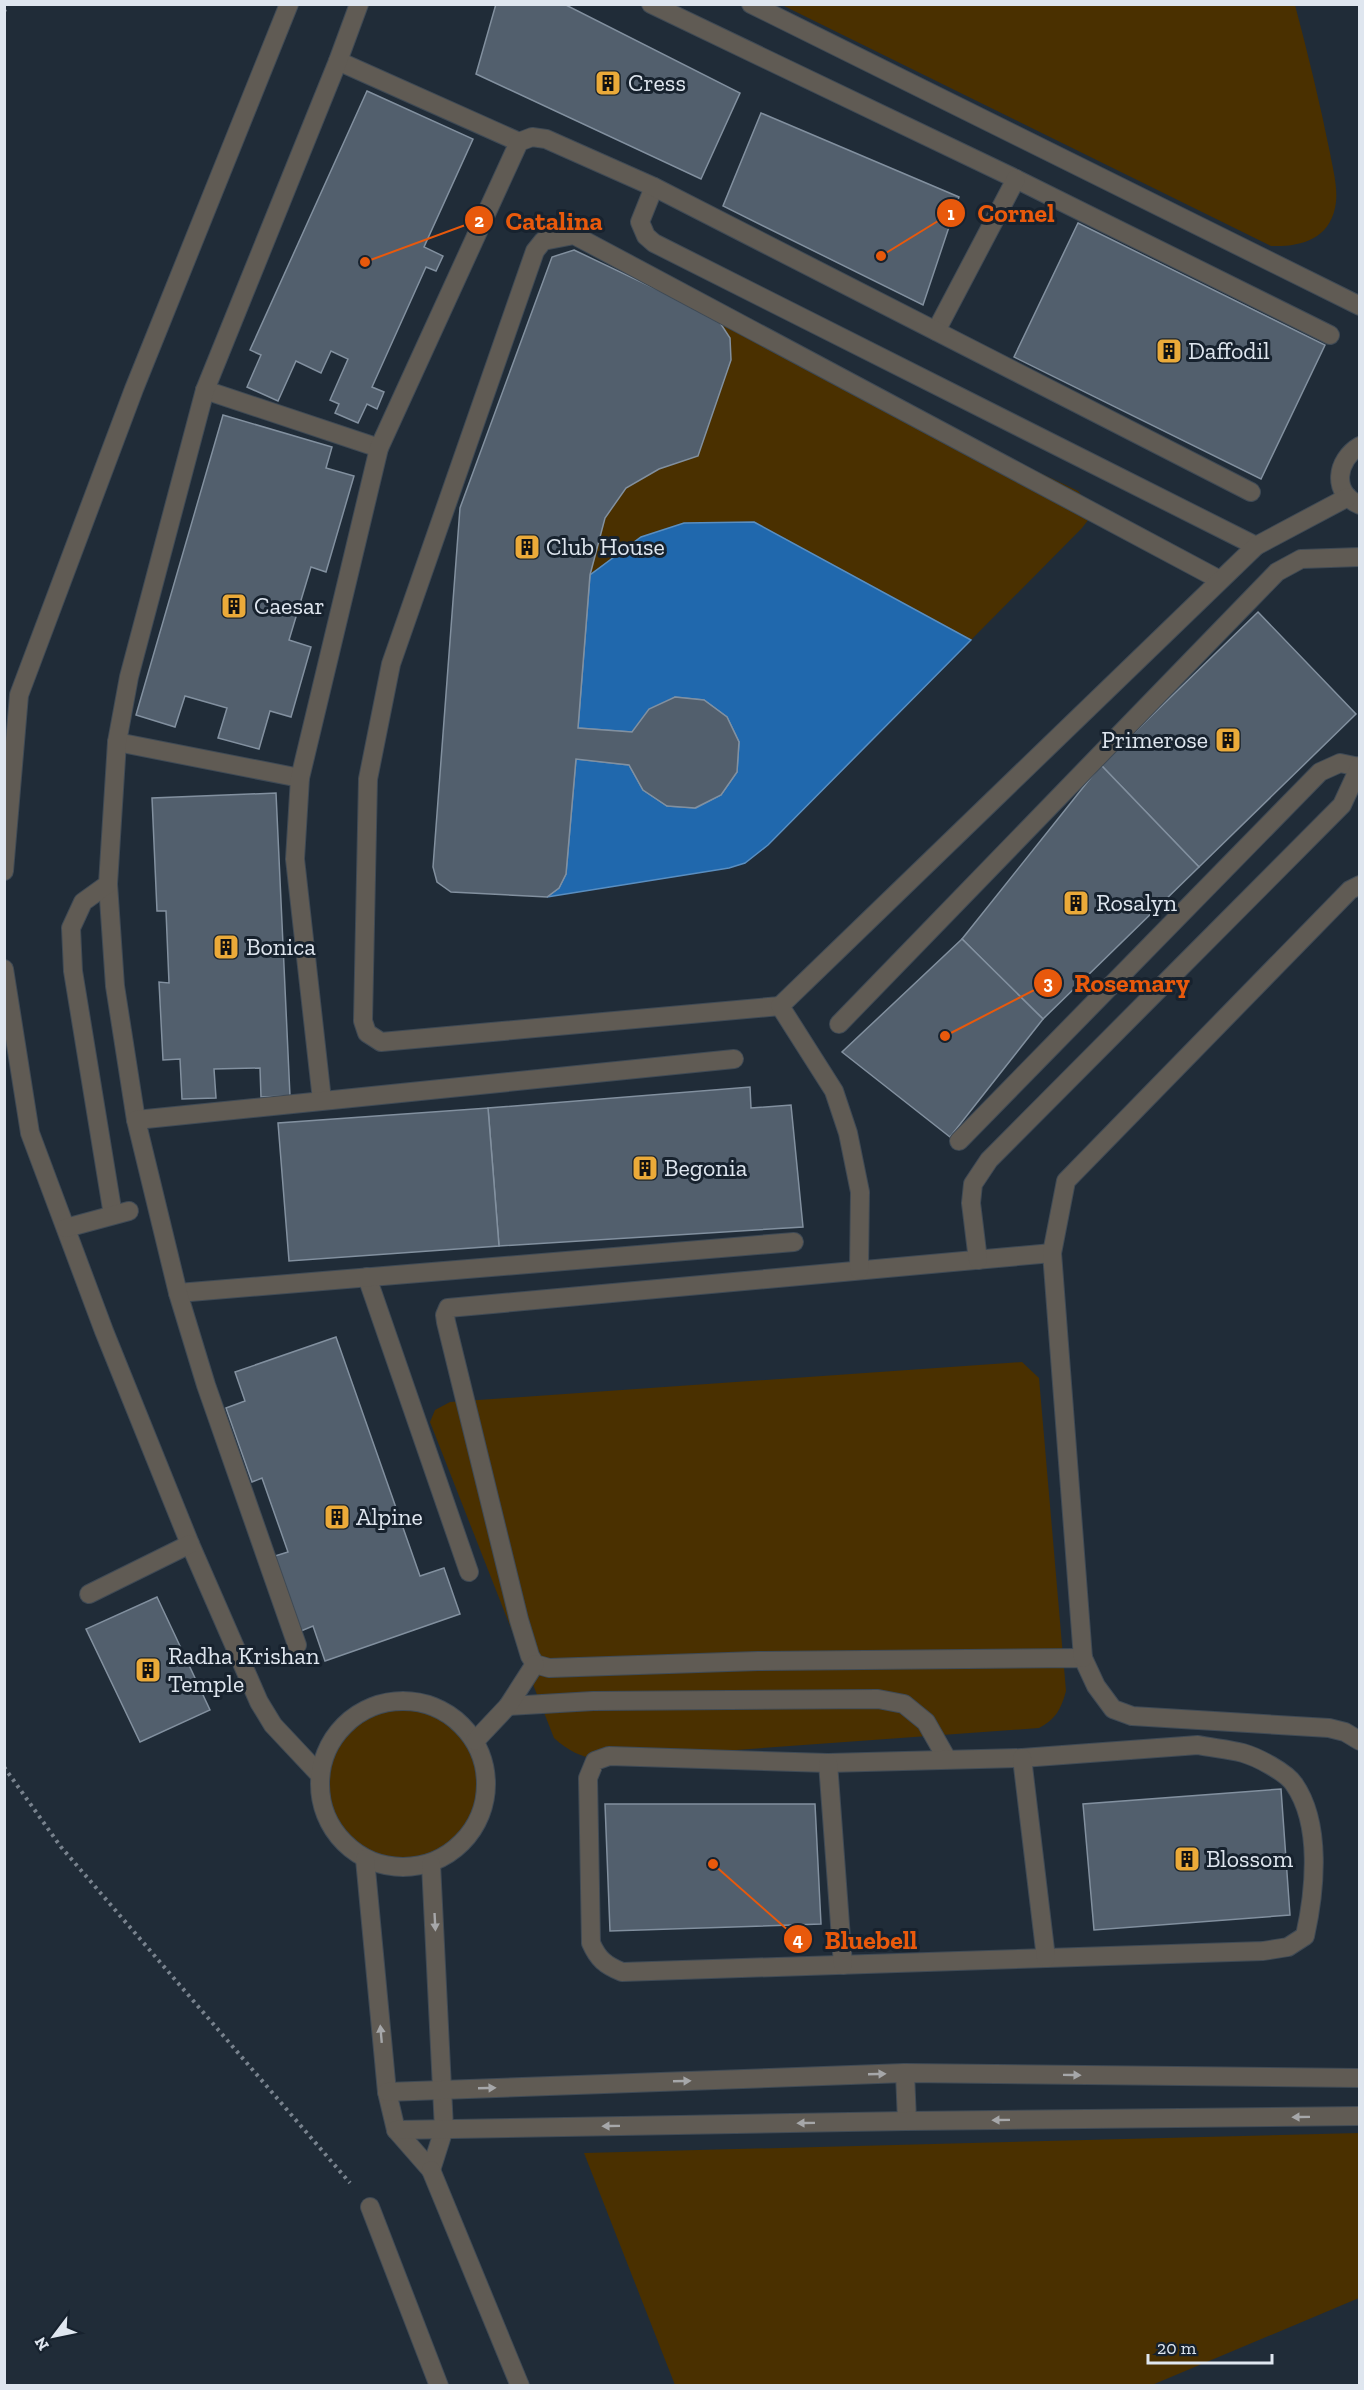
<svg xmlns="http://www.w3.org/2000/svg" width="1364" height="2390" font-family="'Zilla Slab',serif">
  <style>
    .green { fill: #4a3000 }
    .water { fill: #2068ad; stroke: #598ec1; stroke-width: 1.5 }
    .building { fill: #525f6d; stroke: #82909f; stroke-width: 1.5 }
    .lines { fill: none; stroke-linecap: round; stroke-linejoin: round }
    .minor-casing { stroke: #3f4a55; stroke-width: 20 }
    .path { stroke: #79838e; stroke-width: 4; stroke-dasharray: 3 4.5; stroke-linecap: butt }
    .minor { stroke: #605b54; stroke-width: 18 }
    .oneway { fill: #a6a7a9 }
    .labels { text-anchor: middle; stroke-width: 6; stroke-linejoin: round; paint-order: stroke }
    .poi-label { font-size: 24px; fill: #dfe6ef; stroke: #17222e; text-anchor: start }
    .leader { fill: none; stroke: #e8590c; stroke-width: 2 }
    .callout-dot { fill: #e8590c; stroke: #17222e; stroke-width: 2 }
    .mark-label { font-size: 18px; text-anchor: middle; font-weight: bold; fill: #fff }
    .callout-label { font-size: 26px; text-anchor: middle; font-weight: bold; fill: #e8590c; stroke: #17222e; stroke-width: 6; stroke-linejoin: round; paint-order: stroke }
  </style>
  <rect width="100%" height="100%" fill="#202c38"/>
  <g class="green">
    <path d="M782,5H1295C1308,54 1320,103 1330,153C1333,170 1339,190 1335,208C1328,240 1300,247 1271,246Z"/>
    <polygon points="574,250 1078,491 1088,503 1092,515 1082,528 768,845 745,863 729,868 547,897 451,892 437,882 433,867 460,508 552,257"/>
    <path d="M1022,1362L1039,1378L1066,1691C1061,1709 1056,1719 1039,1728L598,1760C580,1756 568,1751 554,1738L430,1422L435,1410L450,1402Z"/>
    <circle cx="404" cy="1782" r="76"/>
    <polygon points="1359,2133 1359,2298 1152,2385 675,2385 584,2153"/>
  </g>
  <polygon class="water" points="754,522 971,640 768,845 745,863 729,868 547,897 559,888 566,874 576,759 629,765 643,790 667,806 696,808 721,795 737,772 739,742 727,717 704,700 675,697 632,732 578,728 590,575 641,537 684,523"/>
  <g class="building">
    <polygon points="496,4 564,4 740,93 701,179 476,74"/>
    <polygon points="367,91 473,139 424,247 443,256 436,271 426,267 372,387 384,392 377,409 367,404 358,423 335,413 339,404 330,400 348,359 331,351 321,373 296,361 278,401 247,387 261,355 250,350"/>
    <polygon points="761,113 959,197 923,305 723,206"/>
    <polygon points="1078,223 1325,345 1261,479 1014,357"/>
    <polygon points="574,250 717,318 730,338 731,360 698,456 659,469 626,488 605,518 590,575 578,728 632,732 649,709 675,697 704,700 727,717 739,742 737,772 721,795 695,808 667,806 643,790 629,765 576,759 566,874 559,888 547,897 451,892 437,882 433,867 460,508 552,257"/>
    <polygon points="223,415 332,447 326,468 354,476 326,572 311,567 289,640 311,647 291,717 270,711 259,749 218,738 227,708 185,696 175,727 136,715"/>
    <polygon points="1258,612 1356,714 1199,867 1101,765"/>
    <polygon points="1101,765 1199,867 1043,1019 962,939"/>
    <polygon points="276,793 290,1096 261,1097 260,1068 214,1069 216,1098 182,1099 180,1059 163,1060 159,982 169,983 166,911 157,911 152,798"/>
    <polygon points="962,939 1043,1019 950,1137 842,1052"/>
    <polygon points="750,1087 751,1108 791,1105 803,1227 499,1246 488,1108"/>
    <polygon points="488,1108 499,1246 289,1261 278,1123"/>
    <polygon points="336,1337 420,1576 444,1568 460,1614 325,1661 313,1626 301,1631 275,1556 288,1552 262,1478 252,1482 226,1408 245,1401 235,1372"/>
    <polygon points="157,1597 210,1710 140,1742 86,1629"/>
    <polygon points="1281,1789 1290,1915 1094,1930 1083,1804"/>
    <polygon points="605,1804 815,1804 821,1924 610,1931"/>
  </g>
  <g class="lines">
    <g class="minor-casing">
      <g id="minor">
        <polyline points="651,4 1016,179 1330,335"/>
        <polyline points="751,4 1360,306"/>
        <polyline points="338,61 519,142"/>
        <polyline points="654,187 640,222 646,236 654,243 1256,546"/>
        <polyline points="936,331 1016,179"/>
        <polyline points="205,390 379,448"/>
        <path d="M1360,446C1336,460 1331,493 1360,505"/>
        <polyline points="117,742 300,778"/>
        <polyline points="4,871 19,695 134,389 289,4"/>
        <polyline points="108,884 115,986 136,1120"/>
        <polyline points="4,969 30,1133 104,1331 190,1544 259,1702 273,1725 319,1774"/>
        <polyline points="780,1006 381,1042 367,1033 363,1021 368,779 391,664 535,251 543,241 574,235 1220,580"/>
        <polyline points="839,1024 1277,572 1301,559 1360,557"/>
        <polyline points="322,1100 295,859 300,778 379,448 519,142 532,137 546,139 654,187 1251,492"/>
        <polyline points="959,1141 1320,772 1340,763 1359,767"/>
        <polyline points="113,1215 73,971 71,928 83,902 108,884 117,742 129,677 205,390 338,61 359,4"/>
        <polyline points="66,1228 129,1211"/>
        <polyline points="1052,1253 448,1308 445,1315 446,1322 519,1620 530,1656 535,1664 549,1668 758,1661 1083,1658 1096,1686 1113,1709 1132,1716 1329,1728 1345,1732 1360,1741"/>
        <polyline points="978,1260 971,1203 973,1184 989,1160 1342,805 1360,766"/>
        <polyline points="859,1270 860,1192 848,1133 834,1091 780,1006 1256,546 1348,497"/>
        <polyline points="367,1277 469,1572"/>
        <polyline points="178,1293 794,1242"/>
        <polyline points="89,1594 190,1544"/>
        <polyline points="297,1645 206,1385 178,1293 136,1120 734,1059"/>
        <polyline points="1083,1658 1052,1253 1066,1181 1350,890 1360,885"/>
        <circle cx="403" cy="1784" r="83"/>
        <polyline points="508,1706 593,1701 878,1699 904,1704 926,1722 947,1759"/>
        <polyline points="475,1741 508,1706 535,1664"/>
        <path d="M1198,1745C1212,1748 1229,1749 1243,1753C1257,1757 1286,1772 1294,1784C1322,1824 1315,1891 1305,1936L1288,1947L1263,1951L622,1972C605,1965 598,1959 591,1943L588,1778L595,1761L609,1756L828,1763L1022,1758Z"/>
        <polyline points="1022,1758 1046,1958"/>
        <polyline points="828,1763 843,1965"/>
        <polyline points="365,1859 387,2092 396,2130 431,2170 444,2129 431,1864"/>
        <polyline points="905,2073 907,2121"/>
        <polyline points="387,2092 905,2073 1360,2078"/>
        <polyline points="396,2130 907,2121 1360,2116"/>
        <polyline points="431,2170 520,2386"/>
        <polyline points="370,2207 439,2386"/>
      </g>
    </g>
    <g class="path">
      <polyline points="4,12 7,4"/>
      <polyline points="4,1767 61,1847 350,2183"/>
    </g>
    <use href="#minor" class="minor"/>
  </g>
  <defs><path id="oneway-solid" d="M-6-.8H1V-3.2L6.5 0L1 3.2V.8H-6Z" transform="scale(1.5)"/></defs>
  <g class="oneway">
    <use href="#oneway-solid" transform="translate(435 1922) rotate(87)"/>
    <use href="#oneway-solid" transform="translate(381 2034) rotate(-95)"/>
    <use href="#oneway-solid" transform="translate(877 2074) rotate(-2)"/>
    <use href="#oneway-solid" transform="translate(1072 2075) rotate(1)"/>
    <use href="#oneway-solid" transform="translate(682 2081) rotate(-2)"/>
    <use href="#oneway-solid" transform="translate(487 2088) rotate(-2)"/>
    <use href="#oneway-solid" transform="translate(1301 2117) rotate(179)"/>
    <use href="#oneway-solid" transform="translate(1001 2120) rotate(179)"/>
    <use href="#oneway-solid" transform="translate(806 2123) rotate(179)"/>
    <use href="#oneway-solid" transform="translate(611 2126) rotate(179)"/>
  </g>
  <defs>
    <g id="building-square" transform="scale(1.35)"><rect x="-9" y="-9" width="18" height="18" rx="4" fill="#ebaa39" stroke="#17222e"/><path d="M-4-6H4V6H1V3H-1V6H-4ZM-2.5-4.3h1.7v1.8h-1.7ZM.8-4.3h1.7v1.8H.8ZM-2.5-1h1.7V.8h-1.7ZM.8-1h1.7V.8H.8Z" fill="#111"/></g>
  </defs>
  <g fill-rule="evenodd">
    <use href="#building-square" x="608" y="83"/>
    <use href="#building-square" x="1169" y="351"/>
    <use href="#building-square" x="527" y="547"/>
    <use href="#building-square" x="234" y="606"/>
    <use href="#building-square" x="1228" y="740"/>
    <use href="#building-square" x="1076" y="903"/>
    <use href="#building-square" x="226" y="947"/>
    <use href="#building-square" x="645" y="1168"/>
    <use href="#building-square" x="337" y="1517"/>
    <use href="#building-square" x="148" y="1670"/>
    <use href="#building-square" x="1187" y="1859"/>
  </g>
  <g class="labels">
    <g class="poi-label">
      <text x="628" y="91">Cress</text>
      <text x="1188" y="359">Daffodil</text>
      <text x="546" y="555">Club House</text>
      <text x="254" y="614">Caesar</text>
      <text x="1208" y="748" text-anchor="end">Primerose</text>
      <text x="1096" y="911">Rosalyn</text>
      <text x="246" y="955">Bonica</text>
      <text x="664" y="1176">Begonia</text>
      <text x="356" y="1525">Alpine</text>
      <text x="168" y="1664">Radha Krishan<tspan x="168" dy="28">Temple</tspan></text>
      <text x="1206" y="1867">Blossom</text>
    </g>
  </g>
  <path class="leader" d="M881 256L951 213M365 262L479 220M945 1036L1048 983M713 1864L798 1939"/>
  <g class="callout-dot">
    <circle cx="881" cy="256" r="6"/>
    <circle cx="365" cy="262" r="6"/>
    <circle cx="945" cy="1036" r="6"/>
    <circle cx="713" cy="1864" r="6"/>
    <circle cx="951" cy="213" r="15"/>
    <circle cx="479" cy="220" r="15"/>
    <circle cx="1048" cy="983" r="15"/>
    <circle cx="798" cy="1939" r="15"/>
  </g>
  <g class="mark-label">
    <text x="951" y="220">1</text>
    <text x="479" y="227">2</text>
    <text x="1048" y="989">3</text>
    <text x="798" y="1946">4</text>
  </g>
  <g class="callout-label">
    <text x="1016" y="222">Cornel</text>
    <text x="554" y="230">Catalina</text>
    <text x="1132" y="992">Rosemary</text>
    <text x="871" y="1949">Bluebell</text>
  </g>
  <rect width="1364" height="2390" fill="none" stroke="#dfe6ef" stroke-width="12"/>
  <g transform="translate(54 2336) rotate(238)" stroke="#17222e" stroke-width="4.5" paint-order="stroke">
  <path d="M0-4.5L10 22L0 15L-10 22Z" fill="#dfe6ef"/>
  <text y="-9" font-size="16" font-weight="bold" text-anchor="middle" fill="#dfe6ef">N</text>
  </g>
  <path d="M1148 2354v9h124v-9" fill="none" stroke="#dfe6ef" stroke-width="3"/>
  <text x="1157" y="2354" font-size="18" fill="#dfe6ef" stroke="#17222e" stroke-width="4.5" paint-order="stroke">20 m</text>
</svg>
